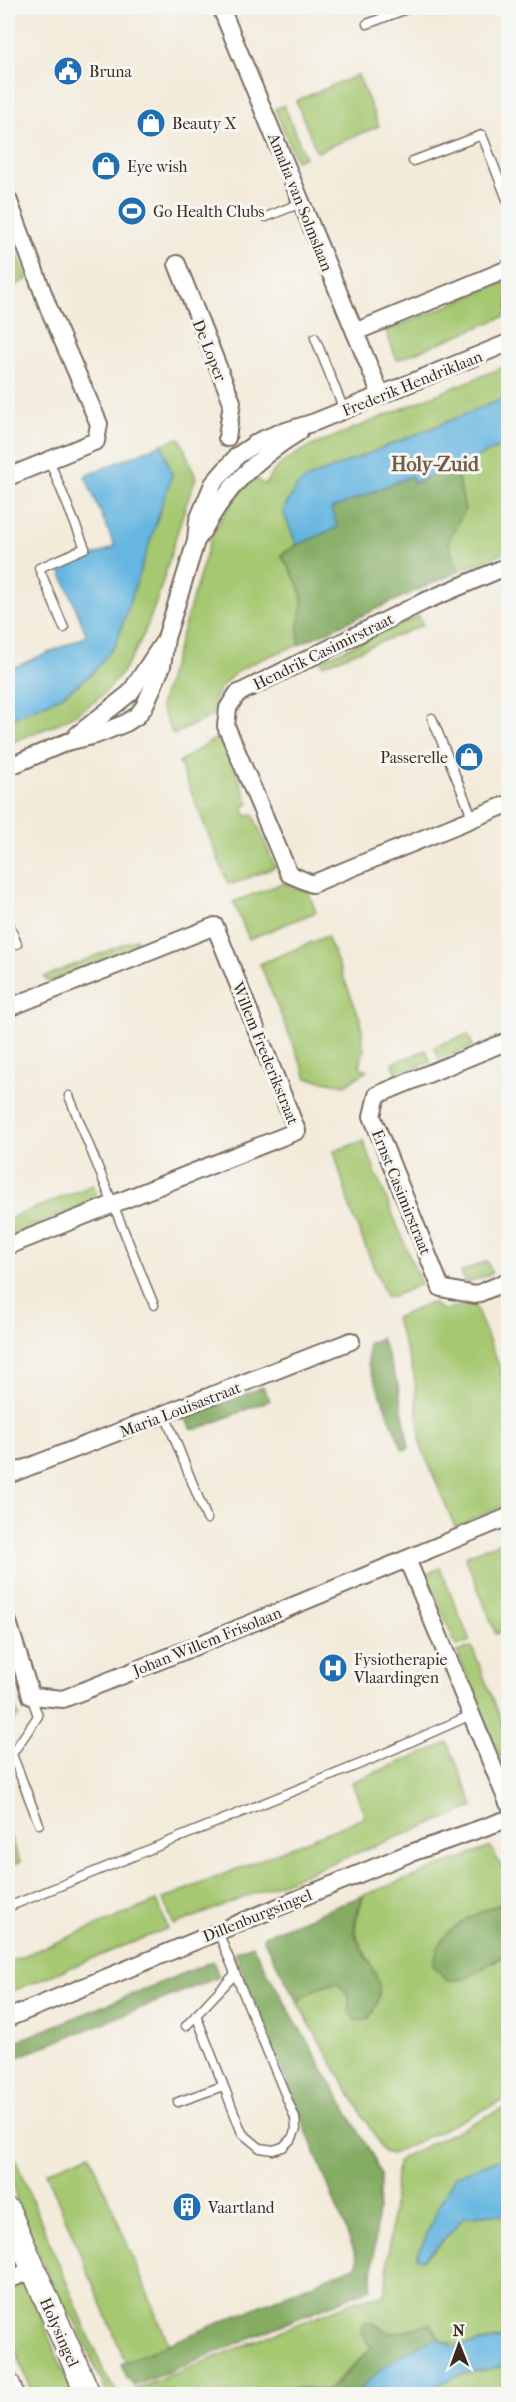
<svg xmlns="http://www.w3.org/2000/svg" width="516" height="2402" font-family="'IM FELL French Canon',serif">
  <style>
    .green { fill: #a5c871; stroke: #707948; stroke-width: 1.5 }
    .forest { fill: #84ac63; stroke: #606b40; stroke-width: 1.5 }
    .water { fill: #65b6e0; stroke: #50707f; stroke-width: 1.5 }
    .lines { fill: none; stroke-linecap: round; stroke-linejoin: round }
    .lane-casing { stroke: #7b6e60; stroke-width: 11 }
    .street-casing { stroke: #7b6e60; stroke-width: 20 }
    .secondary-casing { stroke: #7b6e60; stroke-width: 27 }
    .lane { stroke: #fff; stroke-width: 8 }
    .street { stroke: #fff; stroke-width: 16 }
    .secondary { stroke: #fff; stroke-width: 24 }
    .labels { text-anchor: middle; stroke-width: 6; stroke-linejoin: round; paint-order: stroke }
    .poi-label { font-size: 16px; fill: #3b2a1e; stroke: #f6f6f2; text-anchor: start }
    .street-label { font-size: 16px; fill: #3b2a1e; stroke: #f6f6f2 }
    .quarter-label { font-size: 20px; font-weight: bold; fill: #745944; stroke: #f6f6f2 }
  </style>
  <rect width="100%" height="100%" fill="#f6f6f2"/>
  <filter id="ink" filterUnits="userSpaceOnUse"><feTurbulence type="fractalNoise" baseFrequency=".0167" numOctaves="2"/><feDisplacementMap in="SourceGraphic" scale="12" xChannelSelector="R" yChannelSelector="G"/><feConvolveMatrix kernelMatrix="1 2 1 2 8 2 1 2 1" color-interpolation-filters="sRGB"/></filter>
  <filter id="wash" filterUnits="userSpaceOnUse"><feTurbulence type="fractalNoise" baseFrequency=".008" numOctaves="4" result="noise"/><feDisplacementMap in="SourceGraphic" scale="24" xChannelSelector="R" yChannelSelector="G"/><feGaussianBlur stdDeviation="1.35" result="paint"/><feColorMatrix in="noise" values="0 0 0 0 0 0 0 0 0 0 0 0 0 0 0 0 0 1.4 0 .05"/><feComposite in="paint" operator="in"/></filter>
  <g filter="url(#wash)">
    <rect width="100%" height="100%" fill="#f3ebda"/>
    <g class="green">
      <polygon points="358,75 379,126 317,152 296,101"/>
      <polygon points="284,105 305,157 296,160 275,109"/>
      <polygon points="10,235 28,279 15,285 8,267 8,236"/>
      <polygon points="508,281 508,315 397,360 386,331"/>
      <path d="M508,365V397L309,478L292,495L283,511L297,545L281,555C290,570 304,588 302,607C301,621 295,630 300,644C272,656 229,666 216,696C213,702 213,709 213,715L173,735L160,706L212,535L229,506L255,476L261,483L266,484C274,464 292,457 309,447Z"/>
      <path d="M180,438L196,478C164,553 158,655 90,705C66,723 35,732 8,744V720L60,697L93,673L172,475L162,444Z"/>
      <polygon points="508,444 508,551 459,571 447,542 465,509 455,466"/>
      <polygon points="419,616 423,625 323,665 321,660"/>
      <polygon points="216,738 224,741 249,804 243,807 247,816 253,814 275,867 233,884 228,883 179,762"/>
      <polygon points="283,883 294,889 308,891 316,912 249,939 233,902"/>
      <polygon points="327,936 361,1021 364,1052 359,1066 367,1071 345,1085 307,1078 260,964"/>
      <polygon points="136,939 138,946 48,982 44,977"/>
      <polygon points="468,1034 473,1046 440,1059 434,1047"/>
      <polygon points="426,1050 431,1062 397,1075 393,1063"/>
      <polygon points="363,1141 421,1284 394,1296 386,1297 351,1211 334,1151"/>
      <polygon points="93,1185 98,1199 12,1235 8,1219"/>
      <polygon points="487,1261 492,1273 466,1284 461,1272"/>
      <polygon points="431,1303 443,1310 474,1303 508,1388 508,1504 455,1527 421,1446 414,1374 395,1318"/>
      <polygon points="508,1539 508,1629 496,1634 465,1556"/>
      <polygon points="440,1568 470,1641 456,1646 427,1574"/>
      <polygon points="472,1647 508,1737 508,1776 457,1652"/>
      <polygon points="8,1685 18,1716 8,1728 8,1684"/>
      <polygon points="448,1743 474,1807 174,1925 163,1899 365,1817 352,1782"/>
      <polygon points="8,1832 20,1862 8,1867"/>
      <path d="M491,1847L508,1879V1901L481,1912L494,1963L508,1952V2098L392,2154L384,2152L297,2002L316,1989L337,1983L349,1995V2012L357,2021L370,1962C352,1931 352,1928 364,1895Z"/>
      <polygon points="157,1901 168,1928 8,1993 8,1962"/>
      <path d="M508,2106V2156L455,2176L439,2206L417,2257L422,2260L444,2240L464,2217L491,2214L508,2215V2338C483,2337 448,2359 435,2329L393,2333L387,2332L373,2322L361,2332L372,2347L328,2390L275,2387L257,2394H134L132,2391L149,2384L357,2300L385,2295L397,2162L401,2158Z"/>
      <polygon points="8,2142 104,2372 118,2394 107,2394 78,2328 72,2316 59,2301 18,2206 8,2162"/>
      <polygon points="90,2154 169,2345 126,2363 46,2172"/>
      <polygon points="25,2281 73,2394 33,2394 13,2344 8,2337 8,2288"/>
      <polygon points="508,2365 508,2394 413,2394 464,2374"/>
    </g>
    <g class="forest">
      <path d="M455,466L465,509L448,542L459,571L300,644C295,630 301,621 302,607C304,588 290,570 281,555L297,545L338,527L330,509L411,476L414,483Z"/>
      <polygon points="381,1338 398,1385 409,1448 403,1450 368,1364 368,1344"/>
      <polygon points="263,1387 270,1400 198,1429 191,1428 185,1419"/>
      <path d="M364,1895C361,1903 356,1912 355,1921C349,1959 402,1974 368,2019L357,2021L349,2012V1995L337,1983L316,1989L297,2002L263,1938L265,1935Z"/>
      <path d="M508,1901V1952L466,1979L447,1981L433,1965C435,1959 436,1952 439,1946C450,1922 485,1910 508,1901Z"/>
      <polygon points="252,1945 375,2160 380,2175 380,2185 371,2288 134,2386 127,2378 121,2364 357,2265 357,2258 235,1952"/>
      <polygon points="213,1961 219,1977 8,2061 8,2045"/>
      <path d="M365,2322C377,2321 381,2332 391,2333C403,2334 417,2324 430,2324L439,2338C407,2347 378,2371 356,2394H257C263,2392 269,2389 276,2387C295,2383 317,2398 335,2386L372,2347L361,2332V2325Z"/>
    </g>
    <g class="water">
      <polygon points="508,397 508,444 414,483 411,476 331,509 338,527 297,545 283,511 297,486 308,478"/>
      <polygon points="162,444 172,475 116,644 93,673 60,697 8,720 8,670 87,636 60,569 115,547 85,476"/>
      <polygon points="508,2156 508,2215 491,2214 464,2217 444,2240 422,2260 417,2257 439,2206 455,2176"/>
      <path d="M439,2338L453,2347L508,2338V2365L464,2374L413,2394H356C380,2368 404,2348 439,2338Z"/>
    </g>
  </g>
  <g filter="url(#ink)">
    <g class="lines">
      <g class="lane-casing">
        <g id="lane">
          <polyline points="367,24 409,8"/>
          <polyline points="413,161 482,135 508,202"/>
          <polyline points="266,217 301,203"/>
          <polyline points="315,338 344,410"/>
          <polyline points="49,460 85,548 39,568 64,628"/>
          <polyline points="432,718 473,819"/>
          <polyline points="8,921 17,944"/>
          <polyline points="69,1096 154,1305"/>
          <polyline points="165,1415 207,1519"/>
          <polyline points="31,1696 38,1716 12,1754 39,1824"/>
          <polyline points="8,1907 365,1762 471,1715"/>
          <polyline points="196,2015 242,2133 260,2148 273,2150 283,2147 292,2138 296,2129 295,2118 218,1932"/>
          <polyline points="186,2026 235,1974"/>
          <polyline points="178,2102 223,2086"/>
        </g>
      </g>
      <g class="street-casing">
        <g id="street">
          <polyline points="221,8 381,395"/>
          <polyline points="8,199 49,309 99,424 96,441 8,477"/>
          <polyline points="177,264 232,402 227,438"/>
          <polyline points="355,332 508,269"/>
          <path d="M198,538C207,525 214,510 224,498C244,471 271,449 299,432"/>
          <polyline points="508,566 423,602 237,694 228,708 226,726 289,874 312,884 508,804"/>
          <polyline points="77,735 130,693 163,643"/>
          <polyline points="8,767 67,742 96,735 126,723 137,716 144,707 162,666 166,638 196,541 198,520 213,484 237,456 259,441 276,434 315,422 508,343"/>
          <polyline points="8,1008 215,926 297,1131 8,1246"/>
          <polyline points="508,1041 377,1095 372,1116 441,1288 475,1295 508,1281"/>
          <polyline points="8,1475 351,1341"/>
          <polyline points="407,1559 508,1803"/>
          <polyline points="8,1622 31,1696 63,1699 191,1648 508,1517"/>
          <polyline points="8,2018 405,1855 508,1819"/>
          <polyline points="8,2280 33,2270"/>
        </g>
      </g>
      <g class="secondary-casing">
        <g id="secondary">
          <polyline points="8,2211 88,2394"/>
          <polyline points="8,2385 11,2394"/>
        </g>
      </g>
      <use href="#lane" class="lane"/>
      <use href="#street" class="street"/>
      <use href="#secondary" class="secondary"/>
    </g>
  </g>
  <defs>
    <g id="civic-disc" transform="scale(1.5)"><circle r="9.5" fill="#1f6fb2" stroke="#f6f6f2"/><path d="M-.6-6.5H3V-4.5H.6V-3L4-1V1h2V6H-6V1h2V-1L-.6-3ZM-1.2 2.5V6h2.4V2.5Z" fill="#fff"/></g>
    <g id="shop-disc" transform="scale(1.5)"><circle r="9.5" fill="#1f6fb2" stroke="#f6f6f2"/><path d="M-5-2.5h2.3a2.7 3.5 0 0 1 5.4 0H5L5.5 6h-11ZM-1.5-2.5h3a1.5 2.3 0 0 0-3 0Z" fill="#fff"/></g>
    <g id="stadium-disc" transform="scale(1.5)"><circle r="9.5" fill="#1f6fb2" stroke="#f6f6f2"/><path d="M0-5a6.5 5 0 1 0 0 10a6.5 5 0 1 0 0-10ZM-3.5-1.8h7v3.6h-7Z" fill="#fff"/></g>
    <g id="hospital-disc" transform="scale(1.5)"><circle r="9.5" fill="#1f6fb2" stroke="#f6f6f2"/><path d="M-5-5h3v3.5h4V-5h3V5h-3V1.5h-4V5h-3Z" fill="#fff"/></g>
    <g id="building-disc" transform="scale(1.5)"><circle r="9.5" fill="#1f6fb2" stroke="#f6f6f2"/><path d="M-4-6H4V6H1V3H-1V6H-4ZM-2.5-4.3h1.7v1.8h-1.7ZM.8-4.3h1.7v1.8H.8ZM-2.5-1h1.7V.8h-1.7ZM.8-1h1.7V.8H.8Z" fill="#fff"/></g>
  </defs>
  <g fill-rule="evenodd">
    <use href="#civic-disc" x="68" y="71"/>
    <use href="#shop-disc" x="151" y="123"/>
    <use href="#shop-disc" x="106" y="166"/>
    <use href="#stadium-disc" x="132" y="211"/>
    <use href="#shop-disc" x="469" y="757"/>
    <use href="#hospital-disc" x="333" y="1668"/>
    <use href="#building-disc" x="187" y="2207"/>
  </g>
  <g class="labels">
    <g class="poi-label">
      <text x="89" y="77">Bruna</text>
      <text x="172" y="129">Beauty X</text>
      <text x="127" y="172">Eye wish</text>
      <text x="153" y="217">Go Health Clubs</text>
      <text x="448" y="763" text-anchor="end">Passerelle</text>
      <text x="354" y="1665">Fysiotherapie<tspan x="354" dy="18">Vlaardingen</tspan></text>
      <text x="208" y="2213">Vaartland</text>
    </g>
    <g class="street-label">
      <text transform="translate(301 202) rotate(68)" y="6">Amalia van Solmslaan</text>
      <text transform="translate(210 350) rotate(68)" y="6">De Loper</text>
      <text transform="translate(412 383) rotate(-22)" y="6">Frederik Hendriklaan</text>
      <text transform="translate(323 651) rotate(-26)" y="6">Hendrik Casimirstraat</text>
      <text transform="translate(266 1053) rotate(68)" y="6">Willem Frederikstraat</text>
      <text transform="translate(402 1192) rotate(68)" y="6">Ernst Casimirstraat</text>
      <text transform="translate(180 1409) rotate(-21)" y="6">Maria Louisastraat</text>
      <text transform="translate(207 1641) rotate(-22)" y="6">Johan Willem Frisolaan</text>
      <text transform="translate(257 1915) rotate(-22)" y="6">Dillenburgsingel</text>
      <text transform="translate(60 2332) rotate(66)" y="6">Holysingel</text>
    </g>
    <g class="quarter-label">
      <text x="435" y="471">Holy-Zuid</text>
    </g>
  </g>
  <rect width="516" height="2402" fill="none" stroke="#f6f6f2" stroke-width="30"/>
  <g transform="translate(459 2345) rotate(359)" stroke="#f6f6f2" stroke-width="4.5" paint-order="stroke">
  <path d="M0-4.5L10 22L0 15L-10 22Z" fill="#3b2a1e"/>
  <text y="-9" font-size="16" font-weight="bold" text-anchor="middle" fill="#3b2a1e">N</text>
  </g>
</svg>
